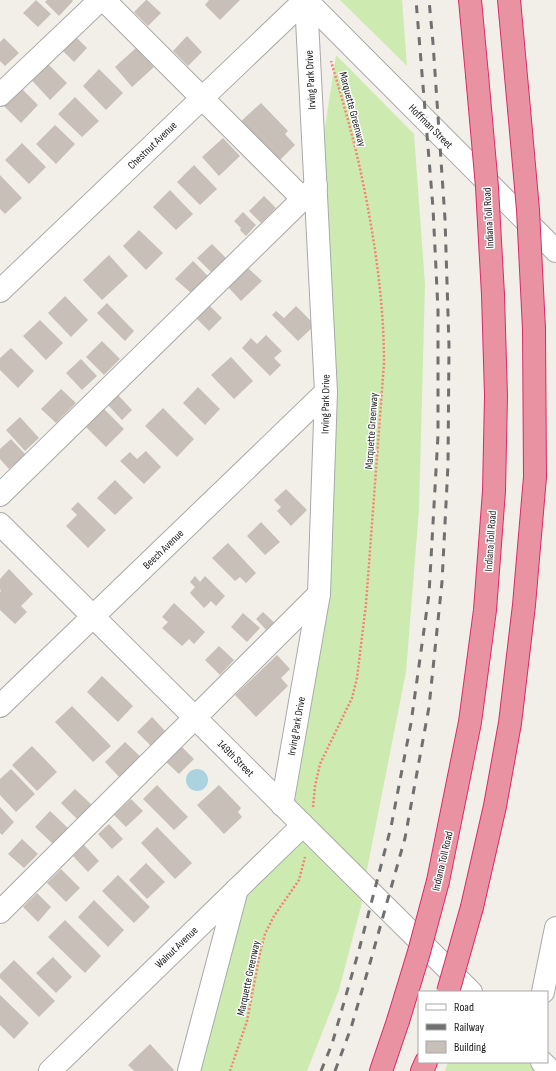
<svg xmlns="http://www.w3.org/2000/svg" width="556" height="1071" font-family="'Sofia Sans Condensed',sans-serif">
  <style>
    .grass { fill: #cdebb0 }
    .water { fill: #aad3df }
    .building { fill: #c7bfb8 }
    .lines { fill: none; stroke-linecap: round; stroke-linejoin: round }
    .minor-casing { stroke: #a9a9a9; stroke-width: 24 }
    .highway-casing { stroke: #dc2a67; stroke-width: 24 }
    .path { stroke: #fa8072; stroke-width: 2.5; stroke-dasharray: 2 2; stroke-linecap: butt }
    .minor { stroke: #fff; stroke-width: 22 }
    .highway { stroke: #e892a2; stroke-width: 22 }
    .rail { stroke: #707070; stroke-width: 3; stroke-dasharray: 8 8; stroke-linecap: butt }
    .highway-bridge-casing { stroke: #dc2a67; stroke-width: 24; stroke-linecap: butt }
    .highway-bridge { stroke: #e892a2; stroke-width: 22 }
    .labels { text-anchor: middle; stroke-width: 3; stroke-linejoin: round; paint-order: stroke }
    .street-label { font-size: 11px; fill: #222; stroke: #fff }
  </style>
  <rect width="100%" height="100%" fill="#f2efe9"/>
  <g class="grass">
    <polygon points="340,0 402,0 407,66"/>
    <polygon points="336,55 414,134 425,284 419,510 406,672 364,885 282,805 319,594 316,186"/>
    <polygon points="299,829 365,891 339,990 307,1071 189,1071 237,887"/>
    <polygon points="448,1062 535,1062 544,1071 445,1071"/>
  </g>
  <circle class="water" cx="197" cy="780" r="11"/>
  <g class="building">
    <polygon points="36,0 51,14 38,27 23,13"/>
    <polygon points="47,0 72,0 73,1 59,16 45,2"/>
    <polygon points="146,0 147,0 161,13 148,26 134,12"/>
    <polygon points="209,0 240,0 220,20 205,5"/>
    <polygon points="73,34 87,48 74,62 59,47"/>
    <polygon points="187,36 202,52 188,66 173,51"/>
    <polygon points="4,38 19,53 5,66 0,61 0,42"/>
    <polygon points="136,48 154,67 132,87 115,67"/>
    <polygon points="43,59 67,83 50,100 27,75"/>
    <polygon points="99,69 123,93 106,110 83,86"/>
    <polygon points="20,87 38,105 21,123 2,104"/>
    <polygon points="75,97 99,121 82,137 58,114"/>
    <polygon points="261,103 288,131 285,134 295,145 277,163 239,123"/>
    <polygon points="55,125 75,144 56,164 36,144"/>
    <polygon points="223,138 240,156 219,176 202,157"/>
    <polygon points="22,143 46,167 29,184 5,160"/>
    <polygon points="194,165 217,189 200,205 177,182"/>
    <polygon points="0,175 22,198 5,214 0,209"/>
    <polygon points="170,190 193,214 176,230 153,207"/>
    <polygon points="264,196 276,208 261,223 249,211"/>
    <polygon points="243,212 256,225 246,236 240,230 241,228 234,221"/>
    <polygon points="139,230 163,253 146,270 123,246"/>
    <polygon points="212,244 226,258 212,273 197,258"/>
    <polygon points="109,255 128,276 102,300 83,280"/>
    <polygon points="193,261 208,276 191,293 175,279"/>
    <polygon points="248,268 262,281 241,301 228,287"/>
    <polygon points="65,296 88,320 71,337 48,313"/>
    <polygon points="107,303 134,331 125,341 97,313"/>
    <polygon points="209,305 222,318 209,331 196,318"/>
    <polygon points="296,306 315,325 298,341 272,315 276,311 284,318"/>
    <polygon points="40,320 63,343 46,360 23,336"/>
    <polygon points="266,335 282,351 274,358 281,365 270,376 242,348 251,338 257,344"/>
    <polygon points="102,341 120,359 104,375 86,357"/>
    <polygon points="11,348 34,371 18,388 0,370 0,358"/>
    <polygon points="231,357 253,381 234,399 211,375"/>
    <polygon points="81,359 97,376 82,390 66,373"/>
    <polygon points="198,387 220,409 205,425 183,403"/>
    <polygon points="61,389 76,403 56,423 41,409"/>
    <polygon points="118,395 132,410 122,420 108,405"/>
    <polygon points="163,408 194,439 177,457 145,426"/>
    <polygon points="104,409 124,429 106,447 86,427"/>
    <polygon points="20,417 39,438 25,451 6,430"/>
    <polygon points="11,439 26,455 9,469 0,459 0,449"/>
    <polygon points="146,451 161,467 144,484 120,461 130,452 137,459"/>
    <polygon points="115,480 133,498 115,515 97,498"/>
    <polygon points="286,489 307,510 291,526 277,511 281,507 274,500"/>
    <polygon points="78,502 106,530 88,548 66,526 77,515 71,509"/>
    <polygon points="261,522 280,542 265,555 247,536"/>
    <polygon points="228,543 256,573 246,583 240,577 235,581 212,558"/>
    <polygon points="9,569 33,594 21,606 27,612 15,624 0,610 0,592 1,591 0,589 0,579"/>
    <polygon points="195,576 200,582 205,576 225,596 216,606 211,601 204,608 190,593 195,587 190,582"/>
    <polygon points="174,603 205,632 194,644 189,639 182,646 162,628 168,622 162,617"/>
    <polygon points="263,612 278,626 270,634 256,619"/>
    <polygon points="243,613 260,628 247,642 231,627"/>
    <polygon points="219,646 234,660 220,675 205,660"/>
    <polygon points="277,655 290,669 281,678 288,686 256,717 235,695"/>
    <polygon points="102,676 133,706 118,722 87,692"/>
    <polygon points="72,706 111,746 93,762 55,722"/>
    <polygon points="152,717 167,733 152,747 137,732"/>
    <polygon points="125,742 142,758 121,779 105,762"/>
    <polygon points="32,746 57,772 37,791 12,765"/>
    <polygon points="181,746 194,759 179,774 165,761"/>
    <polygon points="11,769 35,794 16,812 0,795 0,779"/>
    <polygon points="157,785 188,817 174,830 143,799"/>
    <polygon points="219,785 241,808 238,812 242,817 224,834 197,805"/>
    <polygon points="75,789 93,806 78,820 61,803"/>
    <polygon points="131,799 143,811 126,827 114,815"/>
    <polygon points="0,807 14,822 2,835 0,833"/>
    <polygon points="50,811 68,828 53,844 35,827"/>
    <polygon points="109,824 123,839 112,849 98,834"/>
    <polygon points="157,827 192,863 175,879 141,843"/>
    <polygon points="22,839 38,854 24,868 8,854"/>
    <polygon points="84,845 99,861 88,872 73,856"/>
    <polygon points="146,863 165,882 147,899 129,880"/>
    <polygon points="61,869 80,888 66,902 47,883"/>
    <polygon points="118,875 150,907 134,923 102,891"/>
    <polygon points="37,893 51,907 38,922 23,907"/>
    <polygon points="94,900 124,930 108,947 78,917"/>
    <polygon points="65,920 101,956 85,973 48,937"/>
    <polygon points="53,957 72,977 56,993 36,973"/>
    <polygon points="14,960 55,1001 39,1017 0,978 0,974"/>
    <polygon points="0,995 29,1023 14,1039 0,1025"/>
    <polygon points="150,1044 174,1070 173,1071 134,1071 128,1065"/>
  </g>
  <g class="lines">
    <g class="minor-casing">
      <g id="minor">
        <polyline points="104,0 303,199"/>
        <polyline points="306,0 556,251"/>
        <polyline points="0,95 100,0"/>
        <polyline points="0,291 305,0"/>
        <polyline points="0,495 316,186"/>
        <polyline points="0,524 471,992"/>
        <polyline points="0,706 326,392"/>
        <polyline points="282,805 319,594 326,392 306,0"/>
        <polyline points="0,912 319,594"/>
        <polyline points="543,992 556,928"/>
        <polyline points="542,1062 551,1071"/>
        <polyline points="50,1071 299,829 302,824"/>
        <polyline points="189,1071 237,889"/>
      </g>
    </g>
    <g class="highway-casing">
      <g id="highway">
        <polyline points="470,0 477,75"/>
        <polyline points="509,0 519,109"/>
        <polyline points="438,881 470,722 485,610 494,491 496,396 493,295"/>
        <polyline points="472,907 495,806 510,723 524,605 535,477 534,329"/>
        <polyline points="381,1071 398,1021"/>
        <polyline points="422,1071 426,1062"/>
      </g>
    </g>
    <g class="path">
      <path d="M313,807L315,786L320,764L352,698L357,678L366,604L384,363C384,297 373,228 359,164C351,129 341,95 331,61"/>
      <polyline points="230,1071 247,1021 260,953 265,934 274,916 299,880 305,857"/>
    </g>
    <use href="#minor" class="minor"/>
    <use href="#highway" class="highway"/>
    <g class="rail">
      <polyline points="321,1071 332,1044 359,950 391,827 411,723 429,594 438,435 438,310 433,208 416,0"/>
      <polyline points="335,1071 351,1028 370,963 405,838 429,707 442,582 448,465 449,346 445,219 433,43 429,0"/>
    </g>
    <g class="highway-bridge-casing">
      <g id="highway-bridge">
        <polyline points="477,75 487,187 493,295"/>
        <polyline points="519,109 528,210 534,329"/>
        <polyline points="448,992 472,907"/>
        <polyline points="398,1021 419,952 438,881"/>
      </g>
    </g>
    <use href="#highway-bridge" class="highway-bridge"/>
  </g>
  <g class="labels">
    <g class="street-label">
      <text transform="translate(310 80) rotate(-93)" y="4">Irving Park Drive</text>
      <text transform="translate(353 109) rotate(75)" y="4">Marquette Greenway</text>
      <text transform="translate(431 126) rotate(45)" y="4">Hoffman Street</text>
      <text transform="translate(152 145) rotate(-44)" y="4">Chestnut Avenue</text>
      <text transform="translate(488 218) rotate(-93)" y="4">Indiana Toll Road</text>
      <text transform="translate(325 404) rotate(-89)" y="4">Irving Park Drive</text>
      <text transform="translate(371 431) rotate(-86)" y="4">Marquette Greenway</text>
      <text transform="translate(490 541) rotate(-86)" y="4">Indiana Toll Road</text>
      <text transform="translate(163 549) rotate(-44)" y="4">Beech Avenue</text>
      <text transform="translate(296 726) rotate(-80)" y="4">Irving Park Drive</text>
      <text transform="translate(236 758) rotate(45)" y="4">149th Street</text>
      <text transform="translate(442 861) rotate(-77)" y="4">Indiana Toll Road</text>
      <text transform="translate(176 947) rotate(-44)" y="4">Walnut Avenue</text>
      <text transform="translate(248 978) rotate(-78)" y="4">Marquette Greenway</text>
    </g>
  </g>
  <rect x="418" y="991" width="130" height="72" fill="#ffffff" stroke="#a7a7a7"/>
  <rect x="426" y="1004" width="20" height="6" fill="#ffffff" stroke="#a7a7a7"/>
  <text x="454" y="1011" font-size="12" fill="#222222">Road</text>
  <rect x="426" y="1024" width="20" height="6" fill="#707070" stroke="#a7a7a7"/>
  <text x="454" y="1031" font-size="12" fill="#222222">Railway</text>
  <rect x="426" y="1041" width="20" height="12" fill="#c7bfb8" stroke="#a7a7a7"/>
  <text x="454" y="1051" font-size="12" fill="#222222">Building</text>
</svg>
